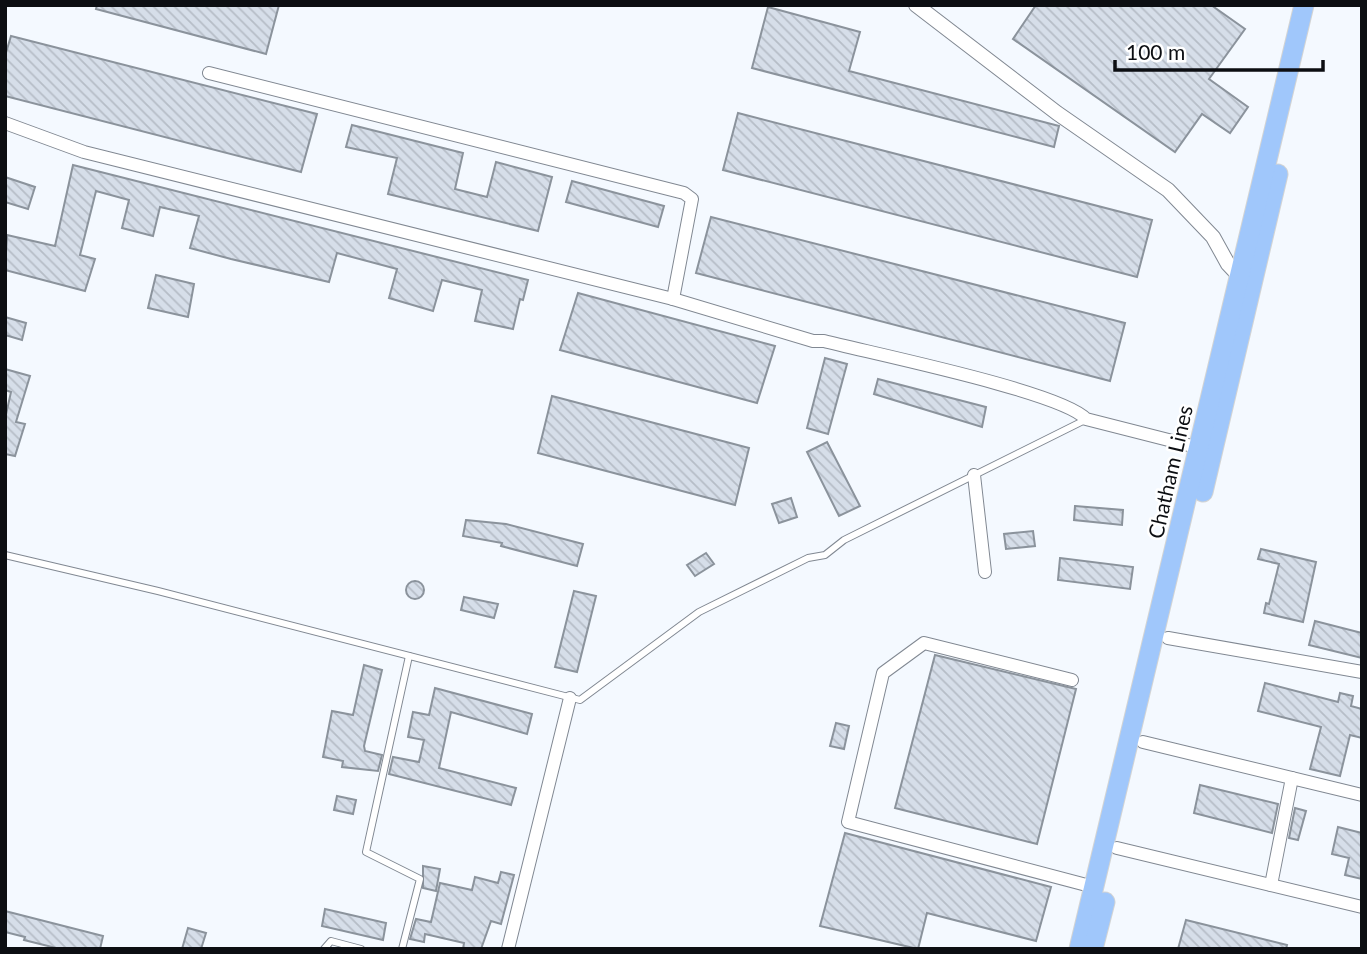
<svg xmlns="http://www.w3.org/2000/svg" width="1367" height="954" font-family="Lato,sans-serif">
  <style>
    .building { fill: url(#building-back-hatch); stroke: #8b939c; stroke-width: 2 }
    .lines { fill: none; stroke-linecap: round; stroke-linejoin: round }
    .service-casing { stroke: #818892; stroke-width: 8 }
    .minor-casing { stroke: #818892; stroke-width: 14 }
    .tertiary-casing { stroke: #818892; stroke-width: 16 }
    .trunk-casing { stroke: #d3d4d4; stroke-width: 21 }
    .service { stroke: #fff; stroke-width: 6 }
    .minor { stroke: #fff; stroke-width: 12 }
    .tertiary { stroke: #fff; stroke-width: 14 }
    .trunk { stroke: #a0c7fb; stroke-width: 19 }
    .labels { text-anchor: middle; stroke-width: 5; stroke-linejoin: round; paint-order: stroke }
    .street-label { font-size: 21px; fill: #0c0e12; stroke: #fff }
  </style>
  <defs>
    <pattern id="building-back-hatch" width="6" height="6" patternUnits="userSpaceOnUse" patternTransform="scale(1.75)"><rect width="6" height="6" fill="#d6dee9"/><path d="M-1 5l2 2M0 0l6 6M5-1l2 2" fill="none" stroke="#b6bdc7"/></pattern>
  </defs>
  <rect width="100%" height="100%" fill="#f4f9ff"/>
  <g class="building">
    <polygon points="97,5 279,5 266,54 96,9"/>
    <polygon points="1036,5 1211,5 1245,29 1209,79 1248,107 1230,133 1202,114 1175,152 1013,39"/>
    <polygon points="768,7 860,32 849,71 1059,126 1054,147 752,68"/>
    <polygon points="11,36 317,114 301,172 5,96 5,56"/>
    <polygon points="738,113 1152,220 1137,277 723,170"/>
    <polygon points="352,125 463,153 455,189 487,197 496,162 552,177 538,231 388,194 397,158 346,147"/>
    <polygon points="73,165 528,280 523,300 520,299 513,329 475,321 482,290 442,280 433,311 389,298 397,269 337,253 329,282 231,259 190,248 199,216 160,207 153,236 122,228 129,200 96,191 80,255 95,259 85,291 5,270 7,235 55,246"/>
    <polygon points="5,177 35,187 28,209 5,202"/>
    <polygon points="572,181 664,206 658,227 566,202"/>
    <polygon points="711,217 1125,323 1110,381 696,273"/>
    <polygon points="156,275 194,284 188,317 148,308"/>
    <polygon points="578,293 775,346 757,403 560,350"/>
    <polygon points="5,317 26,323 22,340 5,335"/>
    <polygon points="825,358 847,364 828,434 807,428"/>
    <polygon points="5,369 30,376 16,422 25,424 15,456 5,454 5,419 11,392 5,390"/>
    <polygon points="878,379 986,407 982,427 874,394"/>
    <polygon points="552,396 749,448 735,505 538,453"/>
    <polygon points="827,442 860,506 839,516 807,452"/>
    <polygon points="791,498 797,517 779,523 772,504"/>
    <polygon points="1075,506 1123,510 1122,525 1074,520"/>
    <polygon points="466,520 506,524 583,544 577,566 501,546 502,543 463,536"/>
    <polygon points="1033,531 1035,546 1006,549 1004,534"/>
    <polygon points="1261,549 1316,562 1303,622 1264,613 1266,603 1269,604 1279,564 1258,559"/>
    <polygon points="706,553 714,564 695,576 687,565"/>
    <polygon points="1060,558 1133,567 1130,589 1058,580"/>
    <circle cx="415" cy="590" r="9"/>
    <polygon points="574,591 596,596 577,672 555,667"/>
    <polygon points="464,597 498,604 494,618 461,610"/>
    <polygon points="1315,621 1362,633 1362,658 1309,645"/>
    <polygon points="935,655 1076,689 1037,844 895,808"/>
    <polygon points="364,665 382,670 364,746 365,751 382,755 378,771 342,767 343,761 323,757 332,711 353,715"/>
    <polygon points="1265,683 1338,702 1340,693 1353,696 1351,706 1362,709 1362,738 1350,735 1340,776 1310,769 1321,727 1258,711"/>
    <polygon points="435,688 532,714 527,734 451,712 439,768 516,788 511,805 389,774 393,757 419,762 424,740 408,737 413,712 429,715"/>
    <polygon points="836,723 849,726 844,749 830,746"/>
    <polygon points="1200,785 1278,804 1272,833 1194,813"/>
    <polygon points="337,796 356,800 353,814 334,810"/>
    <polygon points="1295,808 1306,811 1298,840 1289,838"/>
    <polygon points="1338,827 1362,833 1362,879 1345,875 1349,858 1332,854"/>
    <polygon points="845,833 1051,887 1036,941 927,913 918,949 820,926"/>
    <polygon points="423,866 440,869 436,891 423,888"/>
    <polygon points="501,872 514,875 501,924 491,921 481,949 463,949 464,943 425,934 424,942 410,939 416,919 431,922 440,883 472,890 475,877 498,883"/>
    <polygon points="325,909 386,923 383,940 322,926"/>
    <polygon points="5,911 103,936 100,949 60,949 24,940 25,937 5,932"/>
    <polygon points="1186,920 1287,945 1286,949 1178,949"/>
    <polygon points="188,928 206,933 201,949 182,949"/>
  </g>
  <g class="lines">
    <g class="service-casing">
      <g id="service">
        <polyline points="5,555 158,591 580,700 699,612 808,558 825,555 844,540 1085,420"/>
        <polyline points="324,949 331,941 361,949"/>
        <polyline points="402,949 420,879 366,852 409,656"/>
      </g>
    </g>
    <g class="minor-casing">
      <g id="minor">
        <polyline points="209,73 684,193 692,199 673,299"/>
        <path d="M5,123L84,152L673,299L813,341H824C870,353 1062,392 1086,419L1200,448"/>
        <polyline points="974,475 985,572"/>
        <polyline points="1168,638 1362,672"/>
        <polyline points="1072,680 924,643 883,673 848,822 1094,887"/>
        <polyline points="1143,742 1362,795"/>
        <polyline points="1117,848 1362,907"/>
        <polyline points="1271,885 1292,778"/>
        <polyline points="508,949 570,698"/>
      </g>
    </g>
    <g class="tertiary-casing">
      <polyline id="tertiary" points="916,5 1057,113 1168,190 1213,237 1228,264 1243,280"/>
    </g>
    <g class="trunk-casing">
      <g id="trunk">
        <polyline points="1203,492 1278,174"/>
        <polyline points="1079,949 1304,5"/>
        <polyline points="1093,949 1105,902"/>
      </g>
    </g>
    <use href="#service" class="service"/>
    <use href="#minor" class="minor"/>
    <use href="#tertiary" class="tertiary"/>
    <use href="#trunk" class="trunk"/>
  </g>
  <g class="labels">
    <g class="street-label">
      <text transform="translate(1171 472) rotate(-77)" y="7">Chatham Lines</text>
    </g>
  </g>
  <rect width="1367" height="954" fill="none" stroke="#0c0e12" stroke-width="14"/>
  <path d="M1115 60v10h208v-10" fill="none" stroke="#0c0e12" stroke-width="3.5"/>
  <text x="1126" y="60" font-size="21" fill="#0c0e12" stroke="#ffffff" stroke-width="5" paint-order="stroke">100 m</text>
</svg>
